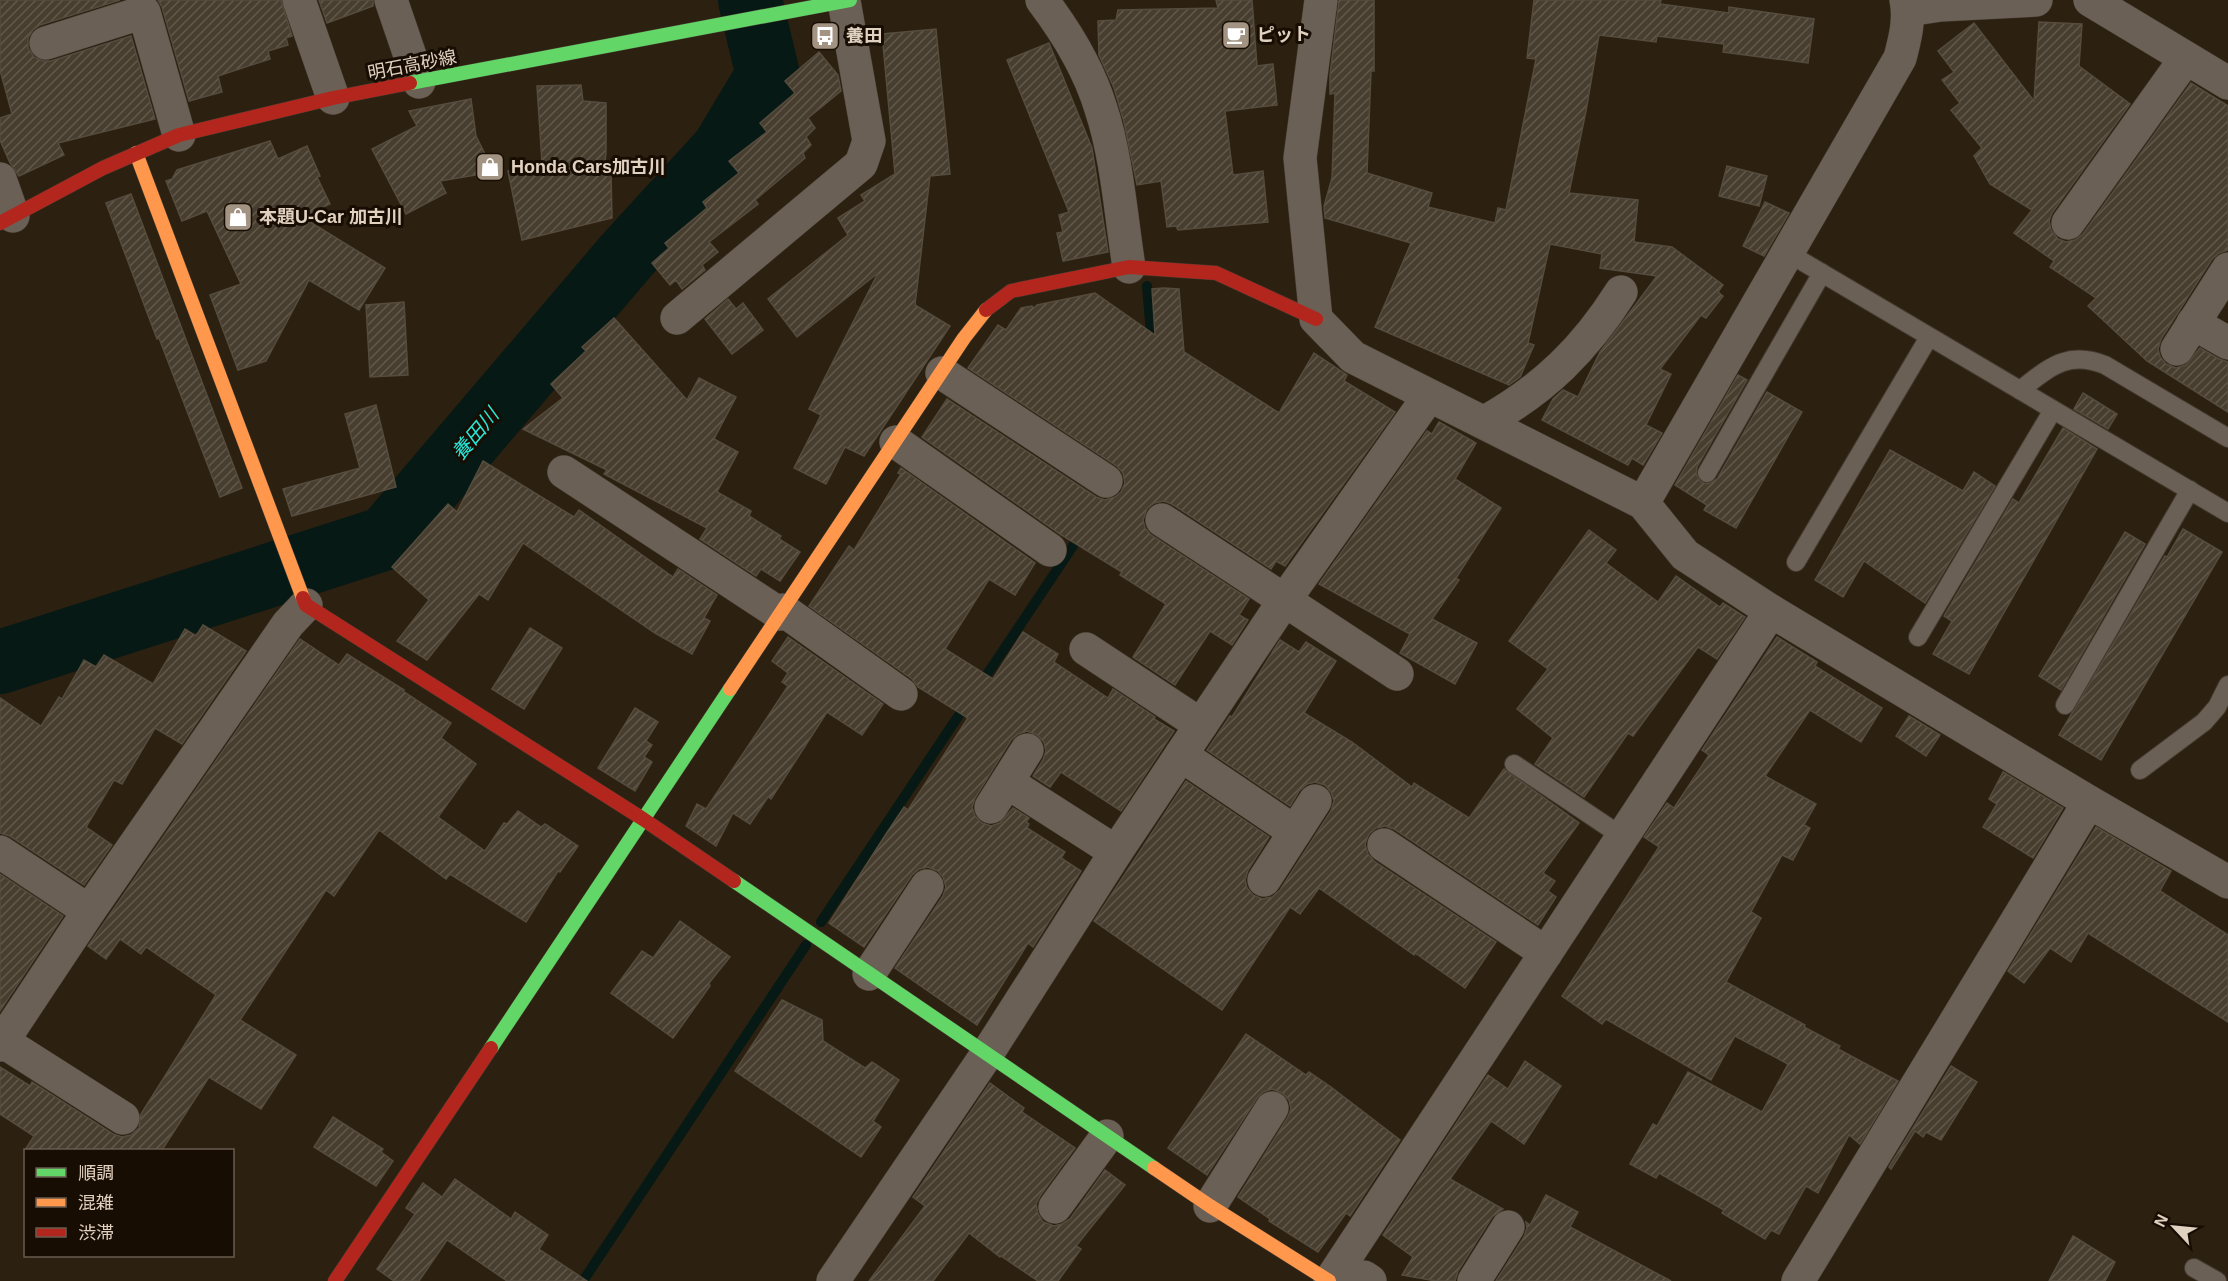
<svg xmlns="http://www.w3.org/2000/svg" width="2228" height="1281" font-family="Arial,'Noto Sans JP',sans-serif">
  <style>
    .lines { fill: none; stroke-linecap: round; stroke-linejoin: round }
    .stream { stroke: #061915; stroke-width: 10 }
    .river { stroke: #061915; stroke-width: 64 }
    .building { fill: url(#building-hatch); stroke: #554c3e; stroke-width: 1.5 }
    .lane-casing { stroke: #453b30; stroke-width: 20 }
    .street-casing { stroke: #453b30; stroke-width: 34 }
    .fast-casing { stroke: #453b30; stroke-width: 15 }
    .slow-casing { stroke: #453b30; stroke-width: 15 }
    .jam-casing { stroke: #453b30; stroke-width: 15 }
    .lane { stroke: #6a6055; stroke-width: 18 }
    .street { stroke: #6a6055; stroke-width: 33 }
    .fast { stroke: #63d668; stroke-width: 14 }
    .slow { stroke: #ff974d; stroke-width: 14 }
    .jam { stroke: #b3261e; stroke-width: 14 }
    .labels { text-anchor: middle; stroke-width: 6; stroke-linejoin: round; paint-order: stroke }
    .poi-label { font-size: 18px; font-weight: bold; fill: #e1d1c1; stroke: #180d03; text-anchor: start }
    .street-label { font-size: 18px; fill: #e1d1c1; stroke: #180d03 }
    .water-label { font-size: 20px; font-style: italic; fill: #27e8da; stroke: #180d03 }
  </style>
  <defs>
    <pattern id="building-hatch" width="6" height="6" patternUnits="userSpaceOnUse" patternTransform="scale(1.5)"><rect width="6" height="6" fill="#473e2f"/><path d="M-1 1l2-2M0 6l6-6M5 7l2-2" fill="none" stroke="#61594b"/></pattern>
  </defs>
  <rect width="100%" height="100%" fill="#2c2010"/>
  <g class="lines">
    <g class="stream">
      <polyline points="1147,286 1152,345"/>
      <polyline points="980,685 1083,531"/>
      <polyline points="821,922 967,703"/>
      <polyline points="583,1281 806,945"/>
    </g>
    <polyline class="river" points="0,662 386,538 627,255 723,150 768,75 750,0"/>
  </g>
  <g class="building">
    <polygon points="0,0 120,0 40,25 33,30 28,38 28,48 34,57 43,61 51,61 131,36 155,119 58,143 64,155 19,176 10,163 0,140 0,118 12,114 0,70"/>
    <polygon points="158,0 281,0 292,36 286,38 288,45 268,51 270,59 218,76 222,92 189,101 162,7"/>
    <polygon points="319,0 373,0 373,6 327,23"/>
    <polygon points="1216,0 1252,0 1257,66 1273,64 1277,105 1225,111 1233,175 1263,171 1268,222 1178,230 1176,226 1167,227 1161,181 1137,185 1124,122 1114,88 1099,55 1098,21 1116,20 1118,10 1218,8"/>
    <polygon points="1339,0 1374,0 1374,71 1371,71 1367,173 1432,193 1428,207 1495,223 1498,208 1506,210 1536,59 1527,58 1534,0 1661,0 1660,4 1729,13 1729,7 1814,19 1808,63 1723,52 1724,44 1657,36 1656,42 1599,35 1586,111 1569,193 1638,200 1634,242 1672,247 1723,285 1718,292 1723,296 1706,318 1701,315 1660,369 1671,374 1646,425 1662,433 1643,465 1632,458 1628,465 1542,420 1553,399 1563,390 1578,397 1600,352 1657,276 1600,268 1602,254 1550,244 1528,343 1534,345 1520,377 1509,385 1375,327 1411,243 1325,218 1324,206 1332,178 1335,93 1330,94 1330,75"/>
    <polygon points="2039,22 2082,24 2079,66 2130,104 2052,213 2049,221 2051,230 2058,239 2066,242 2075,240 2083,234 2191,83 2228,106 2228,250 2219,253 2212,259 2161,339 2158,349 2160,357 2166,364 2176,368 2186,365 2200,348 2219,359 2228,362 2228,412 2147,361 2088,306 2096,298 2050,267 2054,261 2014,233 2032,210 1990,184 1974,156 1982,148 1951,110 1960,103 1942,80 1954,72 1938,51 1974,23 2034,101"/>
    <polygon points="936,29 950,174 930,176 915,305 950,326 864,456 845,447 826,484 794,468 821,415 809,409 878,273 797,337 768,299 848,235 838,218 865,201 861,195 895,174 882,34"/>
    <polygon points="1049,43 1092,148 1108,252 1063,261 1057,233 1063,232 1059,215 1069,212 1007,60"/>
    <polygon points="819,52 838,75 841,91 808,118 815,128 806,137 811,145 803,153 805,158 755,200 758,204 709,242 718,252 702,265 705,270 682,289 676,280 670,285 652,263 669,248 665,243 707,208 703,202 739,173 729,161 767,132 760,123 795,93 785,81"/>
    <polygon points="581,85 583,101 606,103 606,152 604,176 611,174 612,218 522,240 508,171 542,163 537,86"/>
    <polygon points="471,99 476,136 494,172 440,181 446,193 406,214 372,149 417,126 409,111"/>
    <polygon points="270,141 278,159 307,146 320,176 317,177 330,204 302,217 385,268 359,310 309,280 266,361 238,370 210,295 241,284 207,211 182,221 166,181 172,179 177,170"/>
    <polygon points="1727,166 1767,176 1759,206 1719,196"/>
    <polygon points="131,194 242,488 220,497 159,338 157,339 106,203"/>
    <polygon points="1765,202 1789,213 1764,256 1743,246"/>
    <polygon points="1164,288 1179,289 1184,352 1279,413 1314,353 1347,375 1344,381 1395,412 1285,566 1276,561 1271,569 1172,504 1164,501 1154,503 1147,509 1143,520 1145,528 1151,535 1249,599 1239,615 1248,620 1232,645 1210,631 1175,685 1133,657 1166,604 1120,575 1122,572 1060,534 922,437 947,399 1096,497 1105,500 1115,497 1121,492 1125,483 1123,473 1117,466 968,368 998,325 1006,330 1021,308 1032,306 1034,308 1037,305 1095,293 1155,335 1152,289"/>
    <polygon points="728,299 736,309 743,303 763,330 732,354 705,319"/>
    <polygon points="404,302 408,375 370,377 366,305"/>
    <polygon points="614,318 687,400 699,378 736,397 714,439 738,452 717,492 751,511 749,516 781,536 779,539 800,552 780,581 761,569 756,576 700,539 707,528 604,474 607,470 523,429 563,398 551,384 586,351 582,347"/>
    <polygon points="1738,375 1747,380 1697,467 1696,474 1701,482 1708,484 1717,479 1767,392 1802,412 1736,528 1704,510 1707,505 1675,485"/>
    <polygon points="2083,393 2117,414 2108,429 2074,409"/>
    <polygon points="376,405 396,487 292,516 283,489 360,468 345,414"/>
    <polygon points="1439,422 1476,443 1455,479 1501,508 1456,578 1459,580 1432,619 1477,643 1455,684 1400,653 1410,634 1319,584 1427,431 1432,434"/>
    <polygon points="2063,428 2097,449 1969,674 1933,654 1952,621 1944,616 2013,499 2019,503"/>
    <polygon points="1890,450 1963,491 1974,472 1995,486 1925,603 1864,561 1843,597 1815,580"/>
    <polygon points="483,461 574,517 579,510 673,577 678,569 717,595 704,618 710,621 692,654 655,633 523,543 488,600 479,594 427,660 397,641 429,600 392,567 448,504 457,512"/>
    <polygon points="901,468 1035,563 1015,595 989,579 945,649 993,679 1023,632 1058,654 1054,662 1108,698 1113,689 1155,717 1154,719 1174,731 1121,811 1061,772 1050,787 1033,776 1043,760 1046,751 1044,742 1037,735 1027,731 1018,734 1011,740 975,798 972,807 975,816 982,823 991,826 1000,823 1013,808 1029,818 1026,822 1029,824 1027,828 1065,852 1061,858 1081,871 1033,947 1028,943 977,1025 895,968 943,896 946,887 943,877 938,871 928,867 919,869 912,875 864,947 829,923 886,834 904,807 908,810 968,718 918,687 912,679 809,606 849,546 854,550 901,474 898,473"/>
    <polygon points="2183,529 2222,552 2101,760 2059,735 2165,556 2167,557"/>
    <polygon points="1589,530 1616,550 1606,563 1658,602 1676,576 1720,607 1723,603 1745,617 1717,659 1698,647 1633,736 1628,733 1584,797 1535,764 1553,738 1517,709 1548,669 1509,641"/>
    <polygon points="2125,532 2145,544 2061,690 2039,676"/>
    <polygon points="203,625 246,651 182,744 155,728 122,784 114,780 86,827 112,845 84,885 10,836 0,833 0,698 41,726 59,697 62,699 84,660 96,667 104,655 153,684 185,629 196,636"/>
    <polygon points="530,628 562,648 524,709 492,689"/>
    <polygon points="788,637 883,704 862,735 827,712 771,799 768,797 750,824 733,813 716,846 686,826 697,804 706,809 788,686 782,682 788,673 772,661"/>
    <polygon points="1777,637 1817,662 1815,666 1882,708 1861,742 1810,710 1765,776 1816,804 1804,825 1810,828 1793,860 1782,855 1751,912 1761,918 1726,982 1805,1025 1804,1027 1840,1046 1838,1049 1898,1081 1860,1144 1849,1135 1818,1193 1806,1186 1779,1234 1771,1230 1765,1239 1722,1213 1724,1210 1659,1173 1656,1178 1630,1164 1653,1124 1657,1126 1688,1072 1762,1112 1788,1064 1735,1036 1711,1080 1606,1019 1602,1024 1562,996 1659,847 1644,837 1667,803 1674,808 1709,755 1702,750"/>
    <polygon points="300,639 339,665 347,654 404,690 403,691 451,723 441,738 476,764 438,817 485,851 504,823 507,824 518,811 541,827 545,824 578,846 560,872 558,871 526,922 450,874 446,879 379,830 334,896 326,890 240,1020 296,1055 261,1109 209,1077 162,1150 25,1150 34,1136 0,1114 0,1067 30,1086 32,1082 113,1134 122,1137 131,1135 139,1128 141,1114 216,995 146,947 141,954 120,939 106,959 88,946"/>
    <polygon points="1280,640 1299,652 1306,642 1336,661 1304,713 1352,742 1412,787 1414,783 1469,818 1504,769 1579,823 1543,873 1555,881 1548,891 1556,897 1538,925 1394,829 1385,826 1376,828 1369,834 1365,844 1368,854 1374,861 1496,942 1465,988 1415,953 1414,955 1319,888 1300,914 1290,907 1222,1010 1094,921 1186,781 1269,837 1248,870 1245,880 1247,888 1253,895 1262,899 1272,897 1280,890 1331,811 1334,801 1331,792 1325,785 1315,782 1307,784 1299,791 1290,806 1207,750 1230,716 1232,717"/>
    <polygon points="635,708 658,722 646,741 652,745 644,757 652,762 635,791 598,768"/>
    <polygon points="1909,716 1940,735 1926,756 1896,736"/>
    <polygon points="2003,772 2063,808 2033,858 1983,827 1997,804 1989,799"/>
    <polygon points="2096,827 2171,871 2160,891 2228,935 2228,1022 2088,933 2071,962 2050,948 2024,983 2008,971"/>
    <polygon points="0,874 63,916 0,1011"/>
    <polygon points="680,921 730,957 709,983 710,986 673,1038 611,993 642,951 653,958"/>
    <polygon points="782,1000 822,1020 823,1041 865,1068 872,1062 899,1080 873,1121 881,1127 861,1157 735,1071"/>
    <polygon points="1246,1034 1306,1075 1309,1072 1331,1087 1400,1140 1350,1216 1346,1213 1318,1252 1269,1221 1270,1219 1238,1197 1288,1117 1291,1109 1289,1100 1282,1093 1272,1089 1263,1092 1257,1098 1207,1175 1168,1148"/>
    <polygon points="1525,1061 1561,1086 1524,1144 1491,1121 1450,1179 1503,1209 1492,1217 1458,1271 1455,1281 1436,1281 1402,1275 1413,1257 1383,1235 1488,1075 1508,1089"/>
    <polygon points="1951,1066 1977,1082 1941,1140 1926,1132 1923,1137 1915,1131 1891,1169 1889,1167"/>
    <polygon points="990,1083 1024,1108 1022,1112 1075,1148 1040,1196 1036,1204 1038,1214 1043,1222 1054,1226 1062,1224 1070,1219 1105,1170 1125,1185 1076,1246 1081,1249 1058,1281 1038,1281 1001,1256 1000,1257 969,1233 933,1281 869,1281 925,1206 913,1197"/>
    <polygon points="333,1117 383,1149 381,1152 393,1161 376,1186 314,1147"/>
    <polygon points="455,1179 511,1219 515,1212 548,1235 539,1249 587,1281 507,1281 447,1240 419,1281 394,1281 377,1269 415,1214 406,1208 423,1183 442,1197"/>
    <polygon points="1546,1195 1578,1212 1570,1227 1671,1281 1496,1281 1524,1237 1527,1228 1526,1222 1530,1225"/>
    <polygon points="2073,1236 2115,1262 2105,1281 2049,1281"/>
  </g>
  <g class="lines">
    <g class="lane-casing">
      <g id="lane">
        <polyline points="1788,253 2228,513"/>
        <path d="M2020,390C2049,368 2067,350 2105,365L2228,438"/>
        <polyline points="1707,473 1822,273"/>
        <polyline points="1796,562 1929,337"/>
        <polyline points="1918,637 2053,410"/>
        <polyline points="2065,705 2190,490"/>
        <polyline points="1514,764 1623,837"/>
        <polyline points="2140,770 2204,722 2217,707 2228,685"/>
        <polyline points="2194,1268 2217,1281"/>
      </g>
    </g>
    <g class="street-casing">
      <g id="street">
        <polyline points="299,0 333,98"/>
        <polyline points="391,0 419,82"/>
        <path d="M1042,0C1067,33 1089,69 1101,109C1117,157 1121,217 1129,267"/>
        <polyline points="1321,0 1300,158 1316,319 1353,357 1643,503 1685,555 1771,611 2089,802 2228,882"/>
        <polyline points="2090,0 2228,83"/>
        <polyline points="1908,10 1941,5 2036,0"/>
        <polyline points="46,43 144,12 179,135"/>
        <polyline points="0,179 13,216"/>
        <polyline points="2068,223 2186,58"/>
        <polyline points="677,318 861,164 869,141 844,1"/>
        <polyline points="2193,323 2228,343"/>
        <polyline points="2177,349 2228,269"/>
        <polyline points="942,373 1106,481"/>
        <path d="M1485,422C1544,389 1585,349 1621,292"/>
        <polyline points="896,442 1050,550"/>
        <polyline points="564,472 780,614"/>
        <path d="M1643,503L1900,58C1905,39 1910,20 1906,0"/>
        <polyline points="1162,520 1397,674"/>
        <polyline points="783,610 901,694"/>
        <polyline points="1086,649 1201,725"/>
        <polyline points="1181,755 1295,832"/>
        <polyline points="1007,782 1116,852"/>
        <polyline points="991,807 1027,750"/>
        <polyline points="1384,845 1546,953"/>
        <polyline points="0,852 89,911"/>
        <polyline points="1264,880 1315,801"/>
        <polyline points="869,974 927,886"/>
        <polyline points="2,1041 123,1118"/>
        <polyline points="0,1045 89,911 288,624 306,605"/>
        <polyline points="1210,1206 1272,1108"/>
        <polyline points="1055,1207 1107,1136"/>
        <polyline points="833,1281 987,1054 1116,852 1284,601 1429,396"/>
        <polyline points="1330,1281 1771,611"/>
        <polyline points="1333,1281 1364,1277 1370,1281"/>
        <polyline points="1474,1281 1508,1227"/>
        <polyline points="1798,1281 2089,802"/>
      </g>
    </g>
    <g class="fast-casing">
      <g id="fast">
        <polyline points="410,83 850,0"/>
        <polyline points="734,881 1154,1168"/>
        <polyline points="491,1048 730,689"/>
      </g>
    </g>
    <g class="slow-casing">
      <g id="slow">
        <polyline points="136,153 303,598"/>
        <polyline points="730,689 964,338 986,310"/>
        <polyline points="1154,1168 1210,1206 1329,1281"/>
      </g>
    </g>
    <g class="jam-casing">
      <g id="jam">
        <polyline points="0,223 103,168 179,135 333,98 410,83"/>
        <polyline points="986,310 1011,291 1129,267 1216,273 1316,319"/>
        <polyline points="303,598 306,605 643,819 734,881"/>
        <polyline points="335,1281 491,1048"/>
      </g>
    </g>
    <use href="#lane" class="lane"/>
    <use href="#street" class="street"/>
    <use href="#fast" class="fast"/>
    <use href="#slow" class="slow"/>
    <use href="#jam" class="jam"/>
  </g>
  <defs>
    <g id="cafe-square" transform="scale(1.5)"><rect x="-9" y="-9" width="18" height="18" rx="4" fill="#a29383" stroke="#180d03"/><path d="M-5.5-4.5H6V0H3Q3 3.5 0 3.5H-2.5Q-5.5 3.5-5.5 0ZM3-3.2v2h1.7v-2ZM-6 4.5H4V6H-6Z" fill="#fff"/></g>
    <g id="bus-square" transform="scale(1.5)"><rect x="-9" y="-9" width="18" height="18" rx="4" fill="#a29383" stroke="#180d03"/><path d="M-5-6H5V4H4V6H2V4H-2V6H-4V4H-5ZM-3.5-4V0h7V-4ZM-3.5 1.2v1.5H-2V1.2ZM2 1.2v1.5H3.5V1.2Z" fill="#fff"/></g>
    <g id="shop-square" transform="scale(1.5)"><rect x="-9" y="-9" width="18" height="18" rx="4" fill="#a29383" stroke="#180d03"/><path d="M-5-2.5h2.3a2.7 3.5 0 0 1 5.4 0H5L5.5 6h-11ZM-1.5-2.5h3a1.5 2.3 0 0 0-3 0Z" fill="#fff"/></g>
  </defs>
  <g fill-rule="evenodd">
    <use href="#cafe-square" x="1236" y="35"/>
    <use href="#bus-square" x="825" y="36"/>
    <use href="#shop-square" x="490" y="167"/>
    <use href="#shop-square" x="238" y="217"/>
  </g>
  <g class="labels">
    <g class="poi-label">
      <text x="1257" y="41">ピット</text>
      <text x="846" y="42">養田</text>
      <text x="511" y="173">Honda Cars加古川</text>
      <text x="259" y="223">本題U-Car 加古川</text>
    </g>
    <g class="street-label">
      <text transform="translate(412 65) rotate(-11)" y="6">明石高砂線</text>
    </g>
    <g class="water-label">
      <text transform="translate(475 434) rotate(-50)" y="7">養田川</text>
    </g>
  </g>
  <rect x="24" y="1149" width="210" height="108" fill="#180d03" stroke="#685b4f" stroke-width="1.5"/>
  <rect x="36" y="1168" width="30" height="9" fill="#63d668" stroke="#685b4f" stroke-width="1.5"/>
  <text x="78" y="1179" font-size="18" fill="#e1d1c1">順調</text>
  <rect x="36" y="1198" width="30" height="9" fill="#ff974d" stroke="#685b4f" stroke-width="1.5"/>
  <text x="78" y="1209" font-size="18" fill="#e1d1c1">混雑</text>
  <rect x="36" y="1228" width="30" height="9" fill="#b3261e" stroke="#685b4f" stroke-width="1.5"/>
  <text x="78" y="1239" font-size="18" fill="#e1d1c1">渋滞</text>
  <g transform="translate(2174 1227) rotate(296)" stroke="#180d03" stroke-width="4.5" paint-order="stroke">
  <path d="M0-4.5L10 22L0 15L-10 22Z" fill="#e1d1c1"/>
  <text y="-9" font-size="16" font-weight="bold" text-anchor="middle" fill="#e1d1c1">N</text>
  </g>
</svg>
